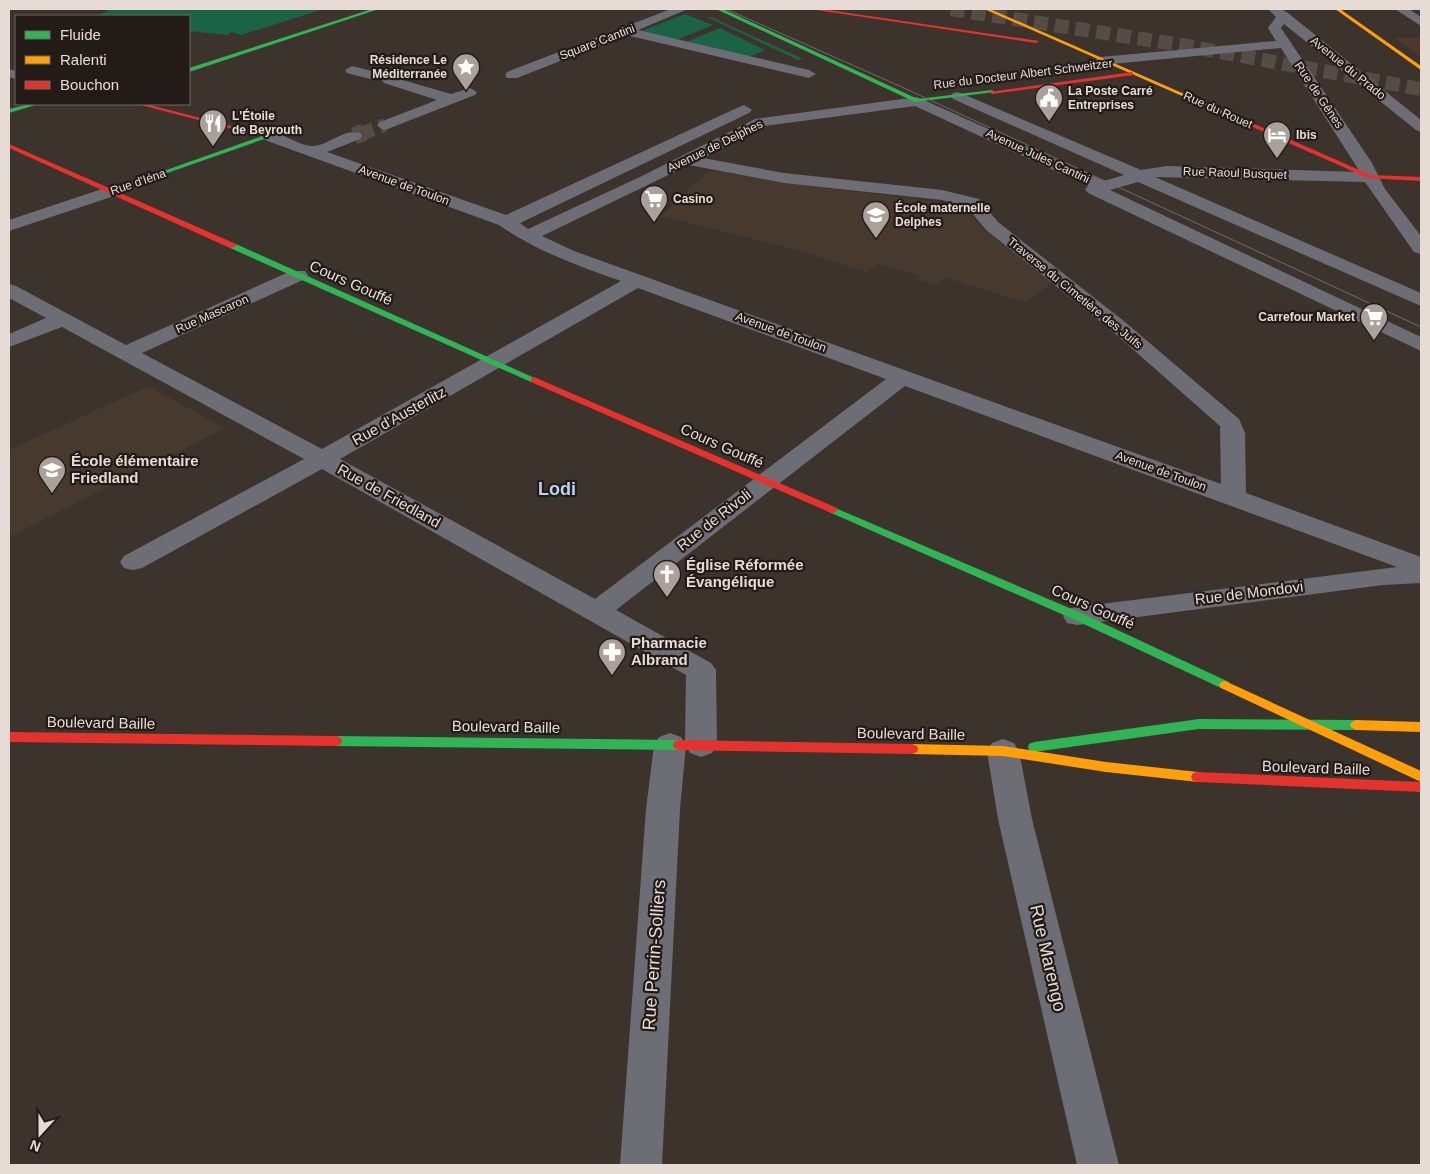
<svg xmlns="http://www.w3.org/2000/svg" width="1430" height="1174" font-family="Arial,sans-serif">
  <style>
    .built { fill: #4d382b }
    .education { fill: #47392d }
    .green { fill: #1a6347 }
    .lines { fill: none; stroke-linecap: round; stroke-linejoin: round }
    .street-tunnel-far1 { stroke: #564c46; stroke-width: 14; stroke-dasharray: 14 7; stroke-linecap: butt }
    .street-tunnel { stroke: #564c46; stroke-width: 18; stroke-dasharray: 18 9; stroke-linecap: butt }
    .highway-tunnel { stroke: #564c46; stroke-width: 14; stroke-dasharray: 14 7; stroke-linecap: butt }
    .street { fill: #6d6d75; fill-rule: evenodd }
    .fast { fill: #30b455; fill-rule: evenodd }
    .slow { fill: #ff9f0a; fill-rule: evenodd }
    .jam { fill: #e5322d; fill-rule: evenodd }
    .tram { stroke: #6e6a6b; stroke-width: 1 }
    .labels { text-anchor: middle; stroke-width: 4.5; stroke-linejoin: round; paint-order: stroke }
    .far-street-label { font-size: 12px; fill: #e7dbd5; stroke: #231b17 }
    .far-poi-label { font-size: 12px; font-weight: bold; fill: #e7dbd5; stroke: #231b17; text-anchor: start }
    .street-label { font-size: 15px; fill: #e7dbd5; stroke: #231b17 }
    .poi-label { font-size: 15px; font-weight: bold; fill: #e7dbd5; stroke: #231b17; text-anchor: start }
    .quarter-label { font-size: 18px; font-weight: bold; fill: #b8d2f8; stroke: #231b17 }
    .near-street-label { font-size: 18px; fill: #e7dbd5; stroke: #231b17 }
  </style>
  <rect width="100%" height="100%" fill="#3d332d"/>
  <polygon class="built" points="1394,38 1421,38 1421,57"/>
  <g class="education">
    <polygon points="710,170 779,182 955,204 970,213 984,230 1052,282 1026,303 947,278 936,285 917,279 920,276 879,264 866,272 794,249 661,216"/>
    <polygon points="149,386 225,428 9,537 9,450"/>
  </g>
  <g class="green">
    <polygon points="110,9 324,9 241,35 232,32 227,35 189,31 189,16 98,16"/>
    <polygon points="685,14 713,25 676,40 639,32"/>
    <polygon points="707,17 711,17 803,59 798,60"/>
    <polygon points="720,28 765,50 749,57 686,42"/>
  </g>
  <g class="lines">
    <polyline class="street-tunnel-far1" points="360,134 385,125"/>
    <polyline class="street-tunnel" points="354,136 364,132"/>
    <polyline class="highway-tunnel" points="951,9 1187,46 1421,89"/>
    <g class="street">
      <polygon points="671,9 688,9 638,30 809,70 816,74 809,78 626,35 517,78 507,78 505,75 507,72"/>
      <path d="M1268,9H1281L1288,13L1421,120V132L1416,130L1284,24L1281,28L1372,163L1385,189L1421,236V254L1414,252L1365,182L1155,177L1421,293V306L1138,182L1110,190L1421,337V351L1088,193L1085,189L1088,186L915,106L764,126L703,158L784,173L942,190L979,199L998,222L1125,322L1239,419L1245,433L1246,493L1421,557V583L1383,585L1077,625L1067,623L1063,616L1067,609L1077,607L1397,567L905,386L616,610L711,663L716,670L717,745L712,753L701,757L690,753L686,746L680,809L662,1165H620L646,809L654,745L659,737L670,733L681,737L685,744L686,675L322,469L142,568L133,570L124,568L120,562L124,556L304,459L62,327L9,347V334L46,318L9,298V284L16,286L126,345L291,271H305L308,275L305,279L142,353L322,449L621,281C578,266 536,251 499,225L262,139L260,136L262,133C279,128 295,145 311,146C327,147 342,128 360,133L362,136L360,139L327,152L506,215L739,107L744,105L752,110L749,113L520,223L528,229L642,176L755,119L917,97L1104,181L1124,175L953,99L951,96L953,93L958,92L1141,170L1167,166L1360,172L1281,48L1101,65L1094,61L1101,57L1276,41L1268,28L1276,17ZM689,165L784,183L942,200L967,207L986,230L1111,330L1220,426L1221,484L574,251L542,236ZM638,288L886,379L595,599L340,459Z"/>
      <polygon points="1395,9 1409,9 1421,17 1421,26"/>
      <polygon points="352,66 379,73 381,76 374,80 347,73 345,70"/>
      <polygon points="9,69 16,71 16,79 9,77"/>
      <polygon points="389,76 451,94 470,88 477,92 475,95 385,130 380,128 377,125 380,122 437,100 384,83 382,80 384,77"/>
      <polygon points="111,186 117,187 120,191 117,195 9,231 9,220"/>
      <polygon points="1003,739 1014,743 1019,751 1032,819 1119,1165 1077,1165 998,819 987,751 992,743"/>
    </g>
    <g class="fast">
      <polygon points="372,9 379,9 189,72 189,68"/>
      <polygon points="716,9 723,9 918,99 992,90 995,92 915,102"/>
      <polygon points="30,104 39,104 9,113 9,109"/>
      <polygon points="268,134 271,136 270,137 113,192 107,191"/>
      <polygon points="230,244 236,244 539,380 537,382 531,382 230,248"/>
      <polygon points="833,507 1081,613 1229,682 1231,685 1229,688 1221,688 1073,619 829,512 828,510"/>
      <polygon points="1199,719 1356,720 1360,722 1362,725 1360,728 1356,730 1199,729 1034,752 1029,750 1028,747 1029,744 1034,742"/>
      <polygon points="336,736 679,740 684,742 685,745 684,748 679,750 336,746 331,744 330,741 331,738"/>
    </g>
    <g class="slow">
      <polygon points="984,9 990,9 1253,124 1248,125"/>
      <polygon points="1335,9 1340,9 1421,66 1421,70"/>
      <polygon points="1225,681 1421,771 1421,782 1221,688 1219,685 1221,682"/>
      <polygon points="1356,720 1421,722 1421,732 1356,730 1352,728 1350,725 1352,722"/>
      <polygon points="912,744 1003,746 1106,762 1198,772 1203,773 1205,777 1203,781 1198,782 1106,772 1003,756 912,754 907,752 906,749 907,746"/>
    </g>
    <g class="jam">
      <polygon points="810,9 822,9 1039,41 1036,43"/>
      <polygon points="1132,72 1134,75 992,94 989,92"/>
      <polygon points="137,104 146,104 271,136 268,138"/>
      <polygon points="1250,122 1371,175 1421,177 1421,181 1368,178 1248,125 1247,124"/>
      <polygon points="9,144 236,244 237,246 230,248 9,148"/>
      <polygon points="534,377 837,508 838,510 833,513 829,512 531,382 531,378"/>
      <polygon points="9,732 336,736 341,738 342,741 341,744 336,746 9,742"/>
      <polygon points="679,740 912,744 917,746 918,749 917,752 912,754 679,750 674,748 673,745 674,742"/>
      <polygon points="1198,772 1421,782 1421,792 1198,782 1193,781 1191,777 1193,773"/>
    </g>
    <polyline class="tram" points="726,9 904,88 1421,327"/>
  </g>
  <defs>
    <g id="sight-pin" transform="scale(1.4375)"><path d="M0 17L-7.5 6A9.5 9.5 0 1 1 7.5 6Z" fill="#aca09a" stroke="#231b17"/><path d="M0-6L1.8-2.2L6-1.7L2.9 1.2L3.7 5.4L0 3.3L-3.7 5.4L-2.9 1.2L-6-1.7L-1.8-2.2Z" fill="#fff"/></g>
    <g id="civic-pin" transform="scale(1.4375)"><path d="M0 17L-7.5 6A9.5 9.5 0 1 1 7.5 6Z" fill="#aca09a" stroke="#231b17"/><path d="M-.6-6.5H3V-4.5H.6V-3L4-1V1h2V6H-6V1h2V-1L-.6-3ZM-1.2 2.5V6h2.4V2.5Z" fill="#fff"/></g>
    <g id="restaurant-pin" transform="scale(1.4375)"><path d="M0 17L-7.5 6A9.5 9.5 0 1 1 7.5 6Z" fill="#aca09a" stroke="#231b17"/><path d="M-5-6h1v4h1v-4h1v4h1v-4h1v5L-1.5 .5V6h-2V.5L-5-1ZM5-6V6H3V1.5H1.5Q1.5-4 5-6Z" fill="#fff"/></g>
    <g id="hotel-pin" transform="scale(1.4375)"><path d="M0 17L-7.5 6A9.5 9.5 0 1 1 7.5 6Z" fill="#aca09a" stroke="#231b17"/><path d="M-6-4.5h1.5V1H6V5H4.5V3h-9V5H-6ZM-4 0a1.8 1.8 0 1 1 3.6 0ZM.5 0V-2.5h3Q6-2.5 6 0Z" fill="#fff"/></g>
    <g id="supermarket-pin" transform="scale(1.4375)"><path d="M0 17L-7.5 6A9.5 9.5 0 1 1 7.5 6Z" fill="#aca09a" stroke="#231b17"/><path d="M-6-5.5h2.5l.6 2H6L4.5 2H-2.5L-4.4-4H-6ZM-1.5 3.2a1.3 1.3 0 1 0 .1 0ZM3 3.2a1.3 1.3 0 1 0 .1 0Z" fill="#fff"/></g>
    <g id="school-pin" transform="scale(1.4375)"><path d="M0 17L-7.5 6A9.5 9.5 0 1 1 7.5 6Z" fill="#aca09a" stroke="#231b17"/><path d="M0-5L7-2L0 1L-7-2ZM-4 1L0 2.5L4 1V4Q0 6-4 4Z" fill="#fff"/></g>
    <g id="church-pin" transform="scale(1.4375)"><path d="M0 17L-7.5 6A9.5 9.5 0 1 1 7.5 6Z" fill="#aca09a" stroke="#231b17"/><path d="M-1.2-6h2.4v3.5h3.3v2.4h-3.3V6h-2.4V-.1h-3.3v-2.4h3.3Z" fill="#fff"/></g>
    <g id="pharmacy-pin" transform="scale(1.4375)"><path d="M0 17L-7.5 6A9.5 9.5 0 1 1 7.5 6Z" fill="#aca09a" stroke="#231b17"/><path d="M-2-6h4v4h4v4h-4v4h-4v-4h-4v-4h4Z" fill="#fff"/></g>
  </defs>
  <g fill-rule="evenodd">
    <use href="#sight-pin" x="466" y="67"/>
    <use href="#civic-pin" x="1049" y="98"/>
    <use href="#restaurant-pin" x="213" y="123"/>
    <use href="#hotel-pin" x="1277" y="135"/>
    <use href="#supermarket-pin" x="654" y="199"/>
    <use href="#school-pin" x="876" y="215"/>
    <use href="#supermarket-pin" x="1374" y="317"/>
    <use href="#school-pin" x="52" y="470"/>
    <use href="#church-pin" x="667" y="574"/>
    <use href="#pharmacy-pin" x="612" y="652"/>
  </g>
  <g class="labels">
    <g class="far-street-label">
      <text transform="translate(597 42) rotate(-21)" y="4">Square Cantini</text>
      <text transform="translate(1348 68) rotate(39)" y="4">Avenue du Prado</text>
      <text transform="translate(1023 74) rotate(-7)" y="4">Rue du Docteur Albert Schweitzer</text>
      <text transform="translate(1319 95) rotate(56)" y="4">Rue de Gênes</text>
      <text transform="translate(1218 110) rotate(24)" y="4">Rue du Rouet</text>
      <text transform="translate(715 146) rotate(-26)" y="4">Avenue de Delphes</text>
      <text transform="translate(1038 156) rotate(25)" y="4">Avenue Jules Cantini</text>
      <text transform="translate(1235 173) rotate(2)" y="4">Rue Raoul Busquet</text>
      <text transform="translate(138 182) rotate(-19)" y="4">Rue d'Iéna</text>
      <text transform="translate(404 185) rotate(20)" y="4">Avenue de Toulon</text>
      <text transform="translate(1075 293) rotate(39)" y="4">Traverse du Cimetière des Juifs</text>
      <text transform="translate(212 314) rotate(-24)" y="4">Rue Mascaron</text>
      <text transform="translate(781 332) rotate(20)" y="4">Avenue de Toulon</text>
      <text transform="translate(1161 471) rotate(20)" y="4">Avenue de Toulon</text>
    </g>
    <g class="far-poi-label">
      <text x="447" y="64" text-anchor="end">Résidence Le<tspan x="447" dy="14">Méditerranée</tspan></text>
      <text x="1068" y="95">La Poste Carré<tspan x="1068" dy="14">Entreprises</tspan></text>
      <text x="232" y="120">L'Étoile<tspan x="232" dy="14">de Beyrouth</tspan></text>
      <text x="1296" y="139">Ibis</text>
      <text x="673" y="203">Casino</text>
      <text x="895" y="212">École maternelle<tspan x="895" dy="14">Delphes</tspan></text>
      <text x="1355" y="321" text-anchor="end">Carrefour Market</text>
    </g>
    <g class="street-label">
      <text transform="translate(351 283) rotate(24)" y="5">Cours Gouffé</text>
      <text transform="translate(399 416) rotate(-29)" y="5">Rue d'Austerlitz</text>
      <text transform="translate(722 446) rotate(24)" y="5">Cours Gouffé</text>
      <text transform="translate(389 496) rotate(29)" y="5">Rue de Friedland</text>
      <text transform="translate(714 520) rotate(-38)" y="5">Rue de Rivoli</text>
      <text transform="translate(1249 593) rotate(-7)" y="5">Rue de Mondovi</text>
      <text transform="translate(1093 607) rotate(24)" y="5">Cours Gouffé</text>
      <text transform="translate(101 723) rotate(1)" y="5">Boulevard Baille</text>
      <text transform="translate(506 727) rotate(1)" y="5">Boulevard Baille</text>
      <text transform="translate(911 734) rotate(1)" y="5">Boulevard Baille</text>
      <text transform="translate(1316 768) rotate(2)" y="5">Boulevard Baille</text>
    </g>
    <g class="poi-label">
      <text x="71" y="466">École élémentaire<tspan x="71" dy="17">Friedland</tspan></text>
      <text x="686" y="570">Église Réformée<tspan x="686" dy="17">Évangélique</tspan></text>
      <text x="631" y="648">Pharmacie<tspan x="631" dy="17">Albrand</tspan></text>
    </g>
    <g class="quarter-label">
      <text x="557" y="495">Lodi</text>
    </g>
    <g class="near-street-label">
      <text transform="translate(654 955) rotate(-86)" y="6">Rue Perrin-Solliers</text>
      <text transform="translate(1048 958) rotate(77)" y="6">Rue Marengo</text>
    </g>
  </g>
  <rect width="1430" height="1174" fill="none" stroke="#e7dbd5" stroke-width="20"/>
  <rect x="15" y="15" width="175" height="90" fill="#231b17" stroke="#716863"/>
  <rect x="25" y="31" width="25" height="8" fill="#30b455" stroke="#716863"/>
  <text x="60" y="40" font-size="15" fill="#e7dbd5">Fluide</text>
  <rect x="25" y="56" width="25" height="8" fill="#ff9f0a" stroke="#716863"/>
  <text x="60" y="65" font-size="15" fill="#e7dbd5">Ralenti</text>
  <rect x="25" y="81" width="25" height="8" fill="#e5322d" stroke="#716863"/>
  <text x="60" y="90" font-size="15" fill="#e7dbd5">Bouchon</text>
  <g transform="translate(40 1134) rotate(201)" stroke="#231b17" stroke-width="4" paint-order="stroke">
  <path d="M0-4L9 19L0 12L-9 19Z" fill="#e7dbd5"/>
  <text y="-8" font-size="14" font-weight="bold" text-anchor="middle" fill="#e7dbd5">N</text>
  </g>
</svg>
